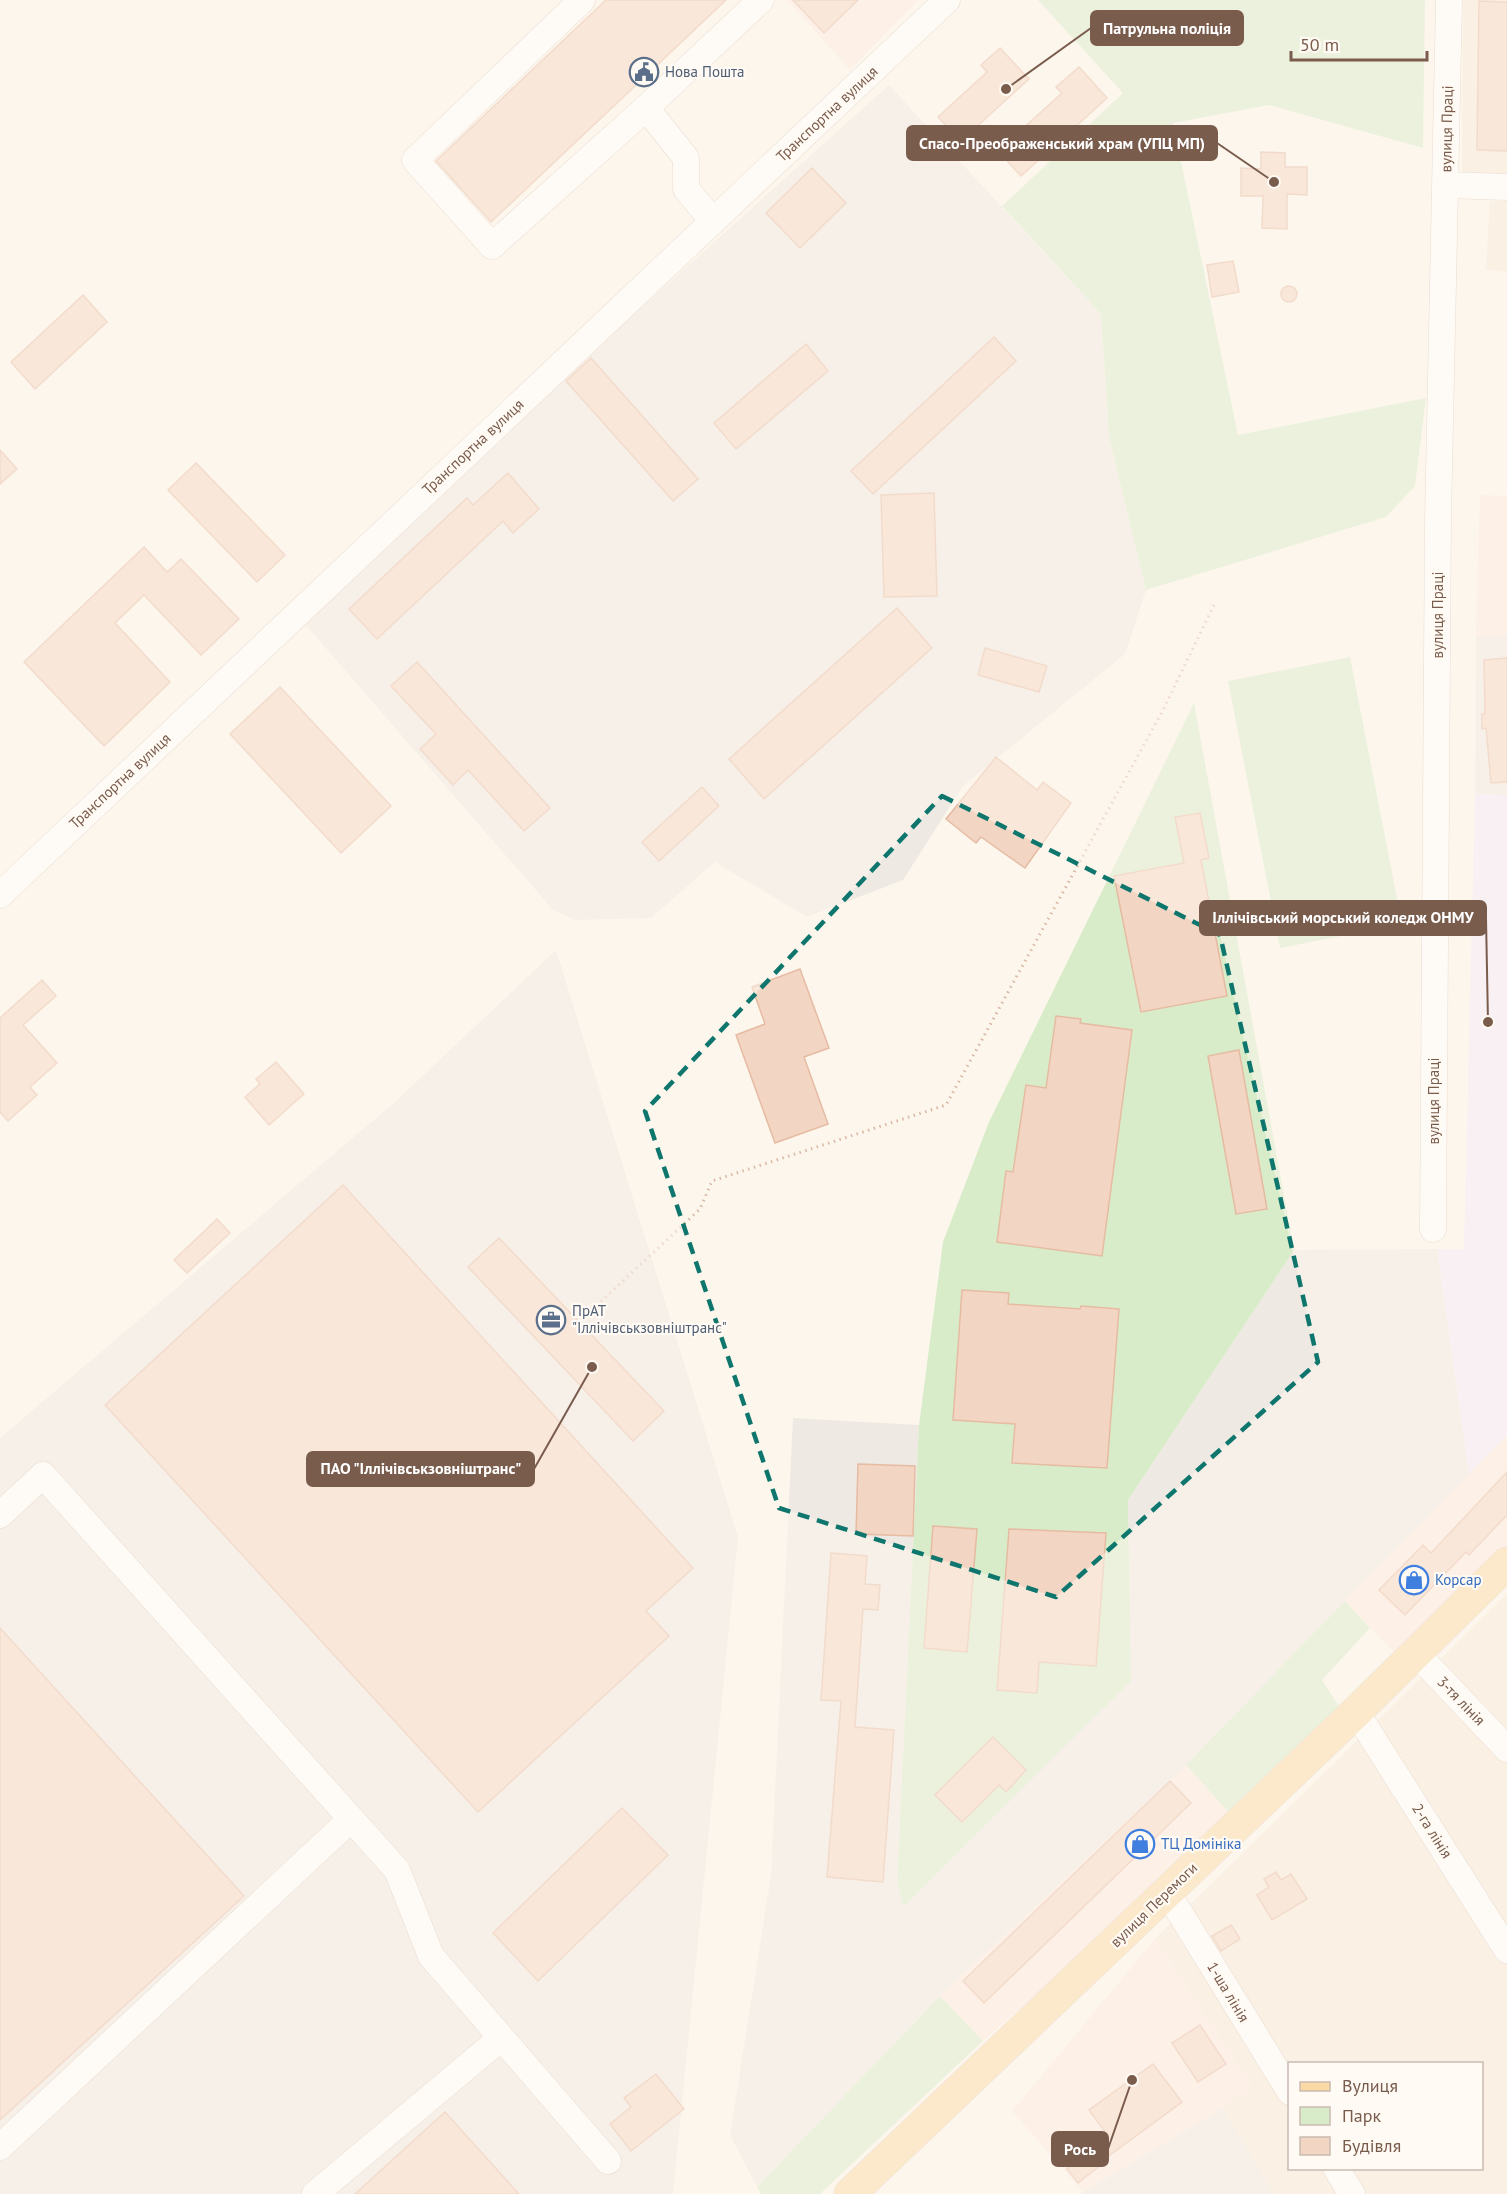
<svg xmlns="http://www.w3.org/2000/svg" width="1507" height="2194" font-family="'PT Sans',sans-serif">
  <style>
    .residential { fill: #f5e8da; fill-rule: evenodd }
    .commercial { fill: #fde8e0 }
    .industrial { fill: #efe9e4 }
    .education { fill: #f3e8fa }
    .green { fill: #d8ecc9 }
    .building { fill: #f3d5c3; stroke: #e6bba3; stroke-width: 1.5 }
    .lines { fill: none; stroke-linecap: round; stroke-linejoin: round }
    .minor-casing { stroke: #d1beb0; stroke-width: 27 }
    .major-casing { stroke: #dad1cd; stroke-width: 33 }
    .path { stroke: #d9b8a5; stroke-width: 3; stroke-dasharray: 1.5 4.5; stroke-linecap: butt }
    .minor { stroke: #fff; stroke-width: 26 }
    .major { stroke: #fbd9a5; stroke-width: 32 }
    .marked { fill: none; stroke: #0f766e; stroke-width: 4.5; stroke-dasharray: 12 8; stroke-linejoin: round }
    .labels { text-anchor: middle; stroke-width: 4.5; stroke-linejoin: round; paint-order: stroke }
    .service-label { font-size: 15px; fill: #4e5e75; stroke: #fffaf3; text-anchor: start }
    .street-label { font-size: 15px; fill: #7a5c4d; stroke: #fffaf3 }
    .shop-label { font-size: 15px; fill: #366cbe; stroke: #fffaf3; text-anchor: start }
    .leader { fill: none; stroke: #7a5c4d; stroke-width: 2 }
    .callout-dot { fill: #7a5c4d; stroke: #fffaf3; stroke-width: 2 }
    .callout { fill: #7a5c4d; stroke: #7a5c4d; stroke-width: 2 }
    .callout-label { font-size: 16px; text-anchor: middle; font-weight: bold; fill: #fff }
  </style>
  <rect width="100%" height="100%" fill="#fdf6ec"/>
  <g class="residential">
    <polygon points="1463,0 1507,0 1507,174 1462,174"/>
    <polygon points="1490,201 1507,201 1507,271 1486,270"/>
    <path d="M1507,1594V2194H1274L1223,2108L1253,2087L1155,1939ZM1290,2064H1482V2168H1290Z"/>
  </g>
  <g class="commercial">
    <polygon points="787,0 918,0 850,70"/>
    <polygon points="1480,495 1507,496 1507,636 1476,637"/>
    <polygon points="1505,1437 1507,1440 1507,1554 1398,1656 1345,1601"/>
    <polygon points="1186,1765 1234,1818 983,2041 940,1996"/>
    <polygon points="1155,1939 1253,2087 1223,2108 1083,2192 1012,2111"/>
  </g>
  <g class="industrial">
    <polygon points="889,85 1101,314 1109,436 1146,590 1125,654 963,786 903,880 807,917 715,862 651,918 575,920 553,910 298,616"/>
    <polygon points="1507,636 1507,795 1475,794 1476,637"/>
    <polygon points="556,950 738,1537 673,2194 0,2194 0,1438 396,1101"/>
    <polygon points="1437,1249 1469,1474 1186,1765 940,1996 757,2187 730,2135 771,1875 793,1418 919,1425 897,1881 1131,1681 1128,1500 1294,1250"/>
    <polygon points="1223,2108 1274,2194 1079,2194 1083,2192"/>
  </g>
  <polygon class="education" points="1475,794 1507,795 1507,1435 1469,1474 1437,1249 1464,1249"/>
  <g class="green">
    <polygon points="1038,0 1425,0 1423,148 1269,105 1173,123 1238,435 1426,398 1415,486 1386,517 1146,590 1109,436 1101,314 1002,206 1123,93"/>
    <polygon points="1350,657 1402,924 1280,948 1228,681"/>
    <polygon points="1194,703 1294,1250 1128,1500 1131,1681 903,1907 897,1881 919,1425 943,1242 989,1122"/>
    <polygon points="1345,1601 1370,1628 1322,1680 1340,1708 1234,1818 1186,1765"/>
    <polygon points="940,1996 983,2041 820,2194 761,2194 757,2187"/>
  </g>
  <g class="building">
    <polygon points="606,0 726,0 491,222 436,161"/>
    <polygon points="793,0 858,0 824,33"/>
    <polygon points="1479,1 1507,2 1507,151 1477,150"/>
    <polygon points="1000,48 1029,79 961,141 938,117 987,72 981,65"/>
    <polygon points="1079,67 1107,98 1021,176 998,151 1062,93 1056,87"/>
    <polygon points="1261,152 1285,153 1285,167 1307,167 1307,195 1287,194 1287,229 1262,228 1263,196 1241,196 1241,168 1261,169"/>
    <polygon points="812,168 846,203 800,248 766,213"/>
    <polygon points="1233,261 1239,292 1212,297 1207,265"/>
    <circle cx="1289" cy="294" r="8"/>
    <polygon points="83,295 107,322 35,389 11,362"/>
    <polygon points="994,337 1016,361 873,494 851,471"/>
    <polygon points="806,344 828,371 736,449 714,423"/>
    <polygon points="591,358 698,479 673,501 566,381"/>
    <polygon points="0,450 17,469 0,484"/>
    <polygon points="196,463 285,555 257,582 168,490"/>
    <polygon points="508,473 539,509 513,533 503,521 377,639 349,609 467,498 473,505"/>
    <polygon points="934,493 937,596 884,597 881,495"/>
    <polygon points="144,547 167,572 181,559 239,619 201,655 144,595 115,623 170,682 104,746 24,662"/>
    <polygon points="897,608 932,648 764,799 729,759"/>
    <polygon points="985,648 1047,666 1039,692 978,675"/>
    <polygon points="1507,658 1507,782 1491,783 1486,728 1482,729 1482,714 1485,714 1484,660"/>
    <polygon points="417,662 550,808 524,831 468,770 453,785 420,749 436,734 391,686"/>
    <polygon points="280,687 391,806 341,853 230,734"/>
    <polygon points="996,757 1037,790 1043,782 1071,803 1025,868 981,837 976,843 946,819"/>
    <polygon points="702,787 719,806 659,861 642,842"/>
    <polygon points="1200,813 1209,858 1201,860 1227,996 1141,1012 1114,876 1184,863 1175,817"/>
    <polygon points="800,969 829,1048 804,1057 828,1124 775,1143 736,1035 765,1024 752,987"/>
    <polygon points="42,980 56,996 23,1025 57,1063 30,1087 37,1095 8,1121 0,1112 0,1018"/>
    <polygon points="1056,1016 1081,1019 1080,1023 1132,1030 1102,1256 997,1242 1006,1171 1013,1172 1026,1085 1046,1088"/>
    <polygon points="1239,1050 1267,1209 1236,1214 1208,1056"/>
    <polygon points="276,1062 304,1094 269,1125 245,1097 260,1084 256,1079"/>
    <polygon points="343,1185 693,1568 646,1611 669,1636 478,1812 105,1405"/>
    <polygon points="217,1219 230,1233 187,1273 174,1260"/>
    <polygon points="499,1238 664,1411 633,1441 468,1267"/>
    <polygon points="962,1290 1009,1293 1008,1304 1080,1309 1081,1306 1119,1309 1107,1468 1012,1463 1015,1424 953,1420"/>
    <polygon points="858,1464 915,1466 913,1536 856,1534"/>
    <polygon points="1507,1472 1507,1515 1469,1555 1466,1552 1405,1615 1379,1590 1423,1545 1431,1553"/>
    <polygon points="933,1526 977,1529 967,1652 924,1648"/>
    <polygon points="1009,1529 1106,1533 1096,1666 1039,1662 1037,1693 997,1690"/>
    <polygon points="831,1553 867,1556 865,1584 880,1585 878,1610 863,1609 855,1727 894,1730 883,1882 827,1877 841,1701 821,1700"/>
    <polygon points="0,1628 244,1896 0,2120"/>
    <polygon points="993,1737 1026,1770 1006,1792 999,1785 962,1822 935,1795"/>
    <polygon points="1170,1781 1191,1803 984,2003 963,1981"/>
    <polygon points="622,1808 668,1855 538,1981 493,1933"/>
    <polygon points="1276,1872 1281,1880 1291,1874 1307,1899 1272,1920 1257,1895 1269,1887 1264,1879"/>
    <polygon points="1231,1925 1240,1939 1221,1951 1212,1936"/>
    <polygon points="1200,2025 1226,2064 1198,2082 1172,2043"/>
    <polygon points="1153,2064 1182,2102 1106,2158 1107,2160 1078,2183 1067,2169 1109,2137 1089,2110"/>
    <polygon points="656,2074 684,2109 631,2151 610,2124 631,2107 624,2098"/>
    <polygon points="445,2112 519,2194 355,2194"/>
  </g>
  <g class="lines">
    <g class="minor-casing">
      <g id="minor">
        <polyline points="582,0 415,160 492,246 646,108 761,0"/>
        <polyline points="646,108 686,158 686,189 713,221"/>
        <polyline points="1446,185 1507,187"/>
        <polyline points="0,895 947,0"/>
        <polyline points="1433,1229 1438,519 1449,0"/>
        <polyline points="0,1515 43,1475 397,1870 431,1956 608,2161"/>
        <polyline points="1415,1652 1507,1749"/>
        <polyline points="1356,1712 1507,1950"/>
        <polyline points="1167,1892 1290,2092"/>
        <polyline points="0,2147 351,1819"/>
        <polyline points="1336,2168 1352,2194"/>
        <polyline points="315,2194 501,2038"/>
      </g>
    </g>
    <g class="major-casing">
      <polyline id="major" points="850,2194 1356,1712 1507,1563"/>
    </g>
    <polyline class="path" points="579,1322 700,1209 712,1181 946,1105 1162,712 1214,605"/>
    <use href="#minor" class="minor"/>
    <use href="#major" class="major"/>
  </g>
  <path d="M0 0H1507V2194H0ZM942,796L1220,935L1318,1362L1056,1597L779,1508L645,1111Z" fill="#fdf6ec" fill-opacity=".55" fill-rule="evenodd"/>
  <path class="marked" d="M942,796L1220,935L1318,1362L1056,1597L779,1508L645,1111Z"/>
  <defs>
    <g id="civic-ring" transform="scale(1.5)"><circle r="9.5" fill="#fffaf3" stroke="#5c6f8a" stroke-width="1.5"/><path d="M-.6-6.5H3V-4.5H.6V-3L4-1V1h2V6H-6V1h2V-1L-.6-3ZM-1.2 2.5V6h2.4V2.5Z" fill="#5c6f8a"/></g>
    <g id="office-ring" transform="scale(1.5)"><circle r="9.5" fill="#fffaf3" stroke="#5c6f8a" stroke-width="1.5"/><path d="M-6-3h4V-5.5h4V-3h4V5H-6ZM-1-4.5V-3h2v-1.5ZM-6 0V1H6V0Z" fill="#5c6f8a"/></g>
    <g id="shop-ring" transform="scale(1.5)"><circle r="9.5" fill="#fffaf3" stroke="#3f7fe0" stroke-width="1.5"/><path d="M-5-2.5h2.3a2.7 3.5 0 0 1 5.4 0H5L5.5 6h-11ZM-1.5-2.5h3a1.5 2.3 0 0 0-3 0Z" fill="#3f7fe0"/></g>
  </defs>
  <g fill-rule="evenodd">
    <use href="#civic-ring" x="644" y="72"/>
    <use href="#office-ring" x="551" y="1320"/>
    <use href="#shop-ring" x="1414" y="1580"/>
    <use href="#shop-ring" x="1140" y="1844"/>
  </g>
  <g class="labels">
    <g class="service-label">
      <text x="665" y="77">Нова Пошта</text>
      <text x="572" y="1316">ПрАТ<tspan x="572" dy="17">"Іллічівськзовніштранс"</tspan></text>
    </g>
    <g class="street-label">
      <text transform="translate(827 114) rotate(-43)" y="5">Транспортна вулиця</text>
      <text transform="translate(1447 129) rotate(-89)" y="5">вулиця Праці</text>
      <text transform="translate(473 447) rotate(-43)" y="5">Транспортна вулиця</text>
      <text transform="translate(1438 615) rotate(-90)" y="5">вулиця Праці</text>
      <text transform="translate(120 781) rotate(-43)" y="5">Транспортна вулиця</text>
      <text transform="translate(1434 1101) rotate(-90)" y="5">вулиця Праці</text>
      <text transform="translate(1461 1701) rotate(46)" y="5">3-тя лінія</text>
      <text transform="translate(1432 1831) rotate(58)" y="5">2-га лінія</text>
      <text transform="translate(1154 1905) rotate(-44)" y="5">вулиця Перемоги</text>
      <text transform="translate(1228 1992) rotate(59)" y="5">1-ша лінія</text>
    </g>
    <g class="shop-label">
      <text x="1435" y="1585">Корсар</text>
      <text x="1161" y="1849">ТЦ Домініка</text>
    </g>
  </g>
  <path class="leader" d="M1006 89L1091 28M1274 182L1217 143M1488 1022L1486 918M592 1367L534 1469M1132 2080L1108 2149"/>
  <g class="callout-dot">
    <circle cx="1006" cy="89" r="6"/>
    <circle cx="1274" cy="182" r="6"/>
    <circle cx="1488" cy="1022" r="6"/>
    <circle cx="592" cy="1367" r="6"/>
    <circle cx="1132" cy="2080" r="6"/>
  </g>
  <g class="callout">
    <rect x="1091" y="11" width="152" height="34" rx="6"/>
    <rect x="907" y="126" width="310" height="34" rx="6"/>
    <rect x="1200" y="901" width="286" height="34" rx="6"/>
    <rect x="307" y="1452" width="227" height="34" rx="6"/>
    <rect x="1052" y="2132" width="56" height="34" rx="6"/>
  </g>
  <g class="callout-label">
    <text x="1167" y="34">Патрульна поліція</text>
    <text x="1062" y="149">Спасо-Преображенський храм (УПЦ МП)</text>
    <text x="1343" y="923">Іллічівський морський коледж ОНМУ</text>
    <text x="421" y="1474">ПАО "Іллічівськзовніштранс"</text>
    <text x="1080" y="2155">Рось</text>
  </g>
  <rect x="1288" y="2062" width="195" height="108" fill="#fffaf3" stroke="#cabbb1" stroke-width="1.5"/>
  <rect x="1300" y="2082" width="30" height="9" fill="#fbd9a5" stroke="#cabbb1" stroke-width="1.5"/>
  <text x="1342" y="2092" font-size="18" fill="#7a5c4d">Вулиця</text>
  <rect x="1300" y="2107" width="30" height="18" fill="#d8ecc9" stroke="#cabbb1" stroke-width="1.5"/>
  <text x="1342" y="2122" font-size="18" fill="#7a5c4d">Парк</text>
  <rect x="1300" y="2137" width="30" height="18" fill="#f3d5c3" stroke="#cabbb1" stroke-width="1.5"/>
  <text x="1342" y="2152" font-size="18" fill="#7a5c4d">Будівля</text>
  <path d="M1291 51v9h136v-9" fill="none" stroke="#7a5c4d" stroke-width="3"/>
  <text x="1300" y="51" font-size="18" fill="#7a5c4d" stroke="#fffaf3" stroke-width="4.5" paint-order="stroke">50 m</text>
</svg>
